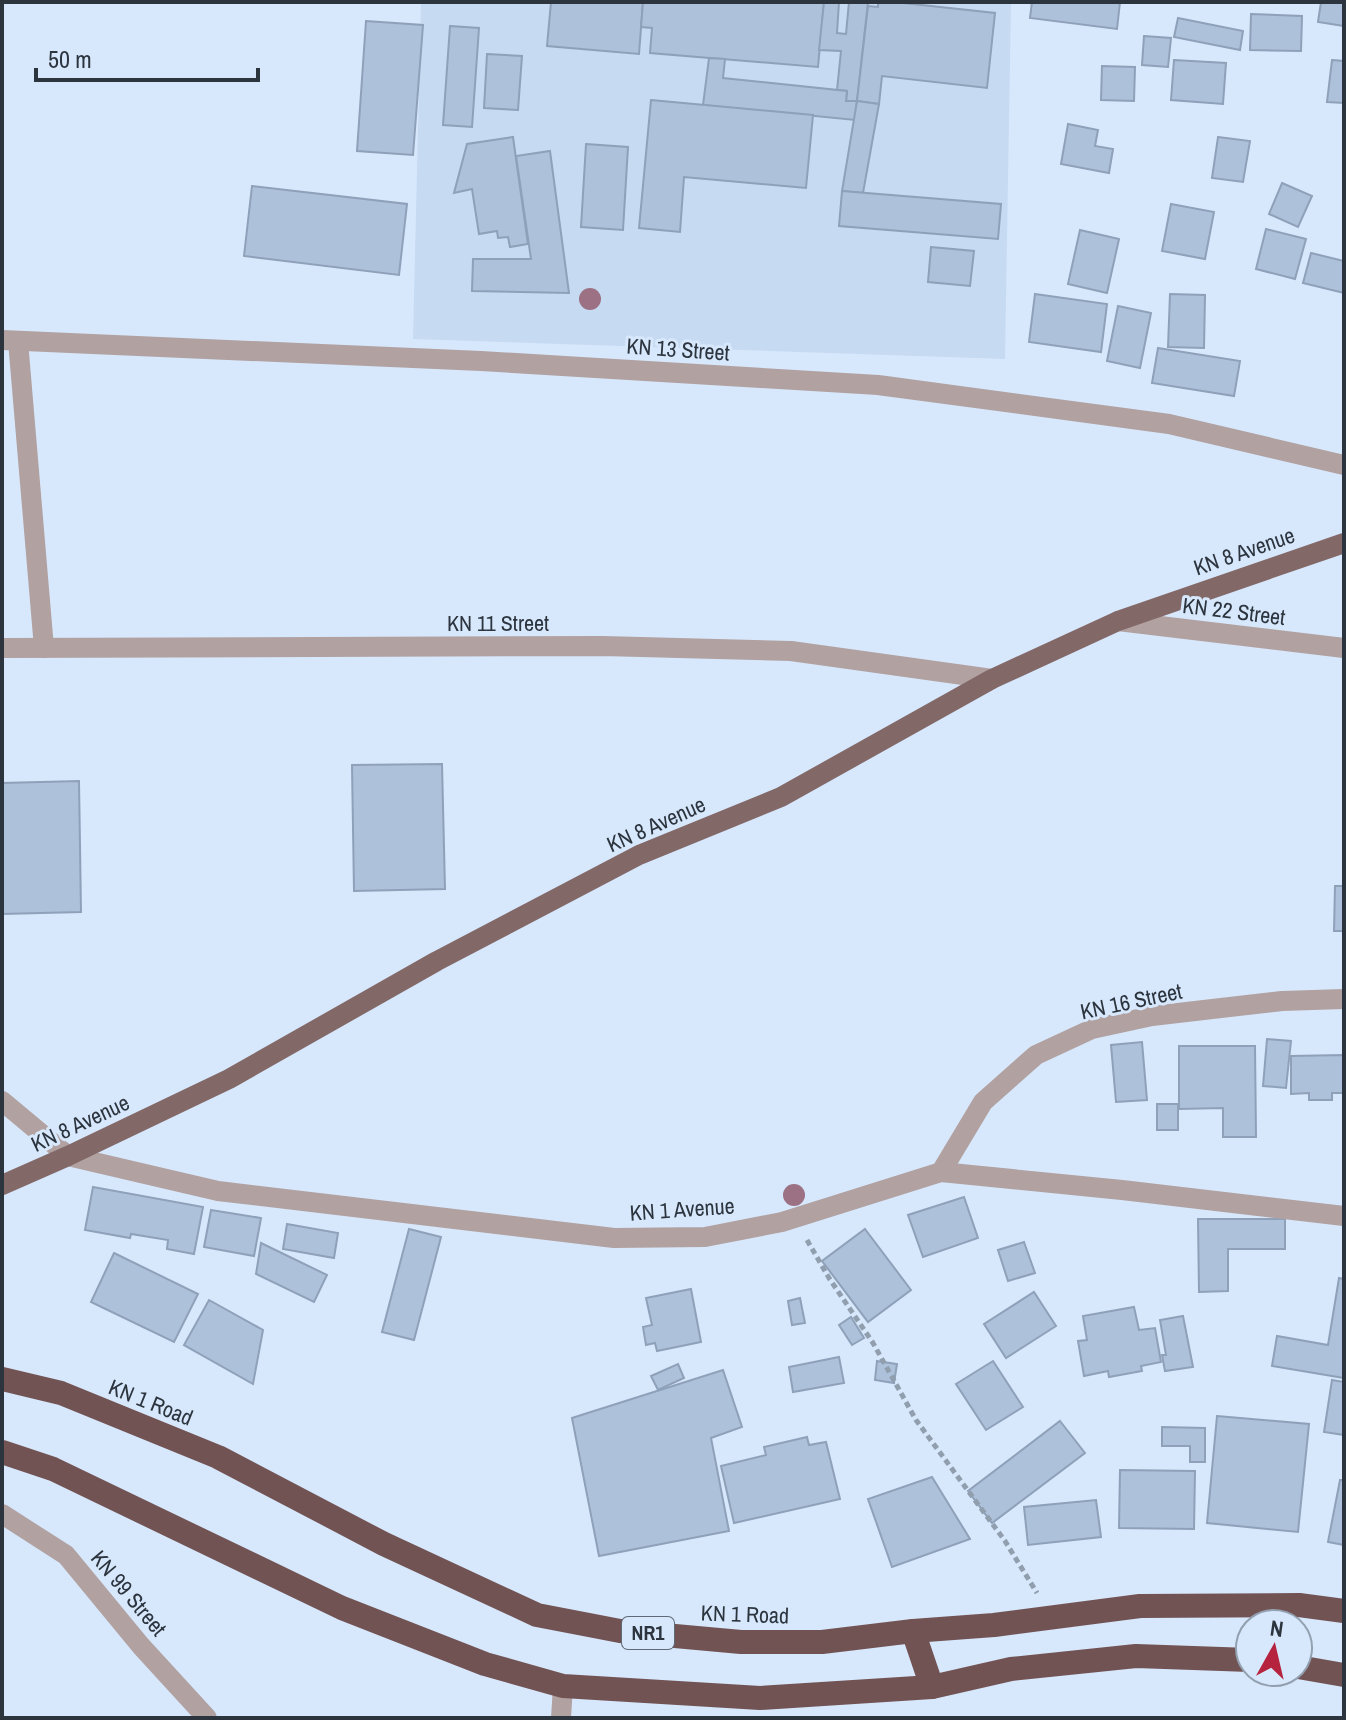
<svg xmlns="http://www.w3.org/2000/svg" width="1346" height="1720" font-family="'Archivo Narrow',sans-serif">
  <style>
    .built { fill: #c6daf2 }
    .building { fill: #adc1da; stroke: #8ea1b9; stroke-width: 2 }
    .lines { fill: none; stroke-linecap: round; stroke-linejoin: round }
    .path { stroke: #919eae; stroke-width: 5; stroke-dasharray: 6 4; stroke-linecap: butt }
    .minor { stroke: #b1a1a1; stroke-width: 20 }
    .major { stroke: #836868; stroke-width: 20 }
    .highway { stroke: #725354; stroke-width: 24 }
    .tree { fill: #9c7184 }
    .labels { text-anchor: middle; stroke-width: 6; stroke-linejoin: round; paint-order: stroke }
    .shield { fill: #d7e8fc; stroke: #5f6a77; stroke-width: 2 }
    .shield-label { font-size: 20px; font-weight: bold; fill: #2c343e }
    .street-label { font-size: 22px; fill: #2c343e; stroke: #d7e8fc }
  </style>
  <rect width="100%" height="100%" fill="#d7e8fc"/>
  <polygon class="built" points="421,2 1011,2 1005,359 413,339"/>
  <g class="building">
    <polygon points="551,2 643,2 639,54 547,46"/>
    <polygon points="643,2 824,2 818,67 650,53 652,28 641,27"/>
    <polygon points="824,2 839,2 837,33 846,34 849,2 868,2 857,101 846,101 847,91 837,90 841,51 819,50"/>
    <polygon points="878,2 894,2 995,13 987,88 882,76 879,104 857,101 868,6 878,7"/>
    <polygon points="1032,2 1120,2 1117,29 1030,18"/>
    <polygon points="1321,2 1344,2 1344,26 1318,22"/>
    <polygon points="1251,14 1302,16 1301,51 1250,50"/>
    <polygon points="1178,18 1243,31 1240,50 1174,37"/>
    <polygon points="366,21 423,25 413,155 357,151"/>
    <polygon points="450,26 479,28 472,127 443,125"/>
    <polygon points="1144,36 1171,38 1168,67 1142,65"/>
    <polygon points="487,54 522,56 518,110 484,108"/>
    <polygon points="709,58 725,59 723,78 847,91 846,101 857,101 855,120 703,105"/>
    <polygon points="1174,60 1226,63 1223,104 1171,100"/>
    <polygon points="1332,60 1344,61 1344,103 1327,102"/>
    <polygon points="1102,66 1135,67 1134,101 1101,100"/>
    <polygon points="651,100 813,115 806,188 684,177 680,232 639,228"/>
    <polygon points="857,101 879,104 863,193 842,191"/>
    <polygon points="1068,124 1098,130 1095,146 1113,149 1109,173 1061,164"/>
    <polygon points="513,137 528,244 510,247 508,237 498,238 497,231 479,234 472,189 454,193 467,144"/>
    <polygon points="1218,137 1250,141 1243,182 1212,178"/>
    <polygon points="586,144 628,147 623,230 581,227"/>
    <polygon points="550,151 569,293 472,291 473,259 531,259 516,156"/>
    <polygon points="1282,183 1312,196 1298,227 1269,214"/>
    <polygon points="252,186 407,204 399,275 244,256"/>
    <polygon points="842,191 1001,204 998,239 839,226"/>
    <polygon points="1171,204 1214,212 1205,259 1162,251"/>
    <polygon points="1266,229 1306,239 1295,279 1256,269"/>
    <polygon points="1080,230 1119,239 1107,293 1068,284"/>
    <polygon points="931,247 974,251 970,286 928,282"/>
    <polygon points="1311,253 1344,261 1344,293 1303,283"/>
    <polygon points="1035,294 1107,304 1101,352 1029,342"/>
    <polygon points="1170,294 1205,295 1204,348 1168,347"/>
    <polygon points="1118,306 1151,313 1140,368 1107,361"/>
    <polygon points="1158,348 1240,361 1234,396 1152,383"/>
    <polygon points="442,764 445,889 354,891 352,765"/>
    <polygon points="79,781 81,912 2,914 2,783"/>
    <polygon points="1335,886 1344,886 1344,931 1334,931"/>
    <polygon points="1267,1039 1291,1041 1286,1088 1263,1086"/>
    <polygon points="1142,1042 1147,1100 1116,1102 1111,1045"/>
    <polygon points="1179,1046 1255,1046 1256,1137 1223,1137 1223,1108 1179,1109"/>
    <polygon points="1344,1055 1344,1093 1332,1093 1332,1100 1309,1100 1309,1093 1291,1094 1291,1056"/>
    <rect x="1157" y="1104" width="21" height="26"/>
    <polygon points="93,1187 203,1207 194,1254 167,1249 168,1240 131,1234 130,1238 85,1230"/>
    <polygon points="964,1197 978,1238 923,1257 908,1215"/>
    <polygon points="211,1210 261,1218 254,1256 204,1247"/>
    <polygon points="1198,1219 1285,1219 1285,1249 1228,1249 1228,1291 1199,1292"/>
    <polygon points="287,1224 338,1233 334,1258 283,1249"/>
    <polygon points="409,1229 441,1237 414,1340 382,1332"/>
    <polygon points="865,1229 911,1290 868,1322 822,1261"/>
    <polygon points="1024,1242 1035,1273 1008,1281 998,1250"/>
    <polygon points="261,1243 327,1275 314,1302 256,1274"/>
    <polygon points="114,1253 198,1294 174,1342 91,1302"/>
    <polygon points="1339,1278 1344,1279 1344,1378 1272,1366 1277,1336 1328,1345"/>
    <polygon points="691,1289 701,1342 657,1351 655,1343 646,1345 643,1327 652,1325 646,1298"/>
    <polygon points="1034,1292 1056,1326 1006,1358 984,1324"/>
    <polygon points="800,1298 805,1323 792,1325 788,1301"/>
    <polygon points="209,1300 263,1330 253,1384 184,1345"/>
    <polygon points="1134,1307 1139,1330 1155,1328 1161,1362 1141,1366 1142,1371 1109,1377 1108,1371 1084,1376 1078,1341 1087,1340 1083,1316"/>
    <polygon points="1183,1316 1193,1367 1165,1371 1162,1355 1166,1355 1160,1320"/>
    <polygon points="851,1317 864,1338 852,1345 839,1325"/>
    <polygon points="839,1357 844,1383 793,1392 789,1367"/>
    <polygon points="877,1361 897,1364 894,1383 875,1380"/>
    <polygon points="993,1361 1023,1407 986,1430 956,1384"/>
    <polygon points="678,1364 684,1378 658,1390 651,1376"/>
    <polygon points="723,1370 742,1427 711,1438 729,1531 599,1556 572,1418"/>
    <polygon points="1332,1380 1344,1382 1344,1435 1324,1432"/>
    <polygon points="1217,1416 1309,1424 1298,1532 1207,1523"/>
    <polygon points="1060,1421 1085,1453 992,1523 968,1491"/>
    <polygon points="1162,1427 1205,1428 1205,1462 1190,1462 1190,1446 1162,1446"/>
    <polygon points="807,1437 809,1445 826,1442 840,1499 734,1523 721,1466 766,1455 764,1447"/>
    <polygon points="1120,1470 1195,1471 1194,1529 1119,1528"/>
    <polygon points="932,1477 970,1539 892,1567 868,1499"/>
    <polygon points="1340,1480 1344,1480 1344,1545 1328,1542"/>
    <polygon points="1096,1500 1101,1537 1028,1545 1024,1507"/>
  </g>
  <g class="lines">
    <polyline class="path" points="807,1240 829,1278 873,1343 916,1420 1005,1541 1037,1593"/>
    <g class="minor">
      <polyline points="2,340 481,361 878,385 1169,424 1344,465"/>
      <polyline points="18,341 44,648"/>
      <polyline points="1118,621 1344,648"/>
      <polyline points="2,648 603,646 791,651 992,679"/>
      <polyline points="2,1101 68,1156 218,1191 614,1238 705,1237 782,1222 941,1172 1122,1190 1344,1216"/>
      <polyline points="941,1172 983,1102 1036,1055 1092,1029 1152,1016 1282,1001 1344,999"/>
      <polyline points="2,1514 66,1555 141,1646 207,1718"/>
      <polyline points="561,1718 563,1686"/>
    </g>
    <polyline class="major" points="2,1185 68,1156 229,1079 437,961 639,855 781,797 992,679 1118,621 1344,543"/>
    <g class="highway">
      <polyline points="2,1379 61,1393 218,1457 384,1544 537,1615 620,1631 741,1642 822,1642 913,1631 994,1625 1140,1606 1299,1605 1344,1611"/>
      <polyline points="2,1452 53,1469 342,1608 485,1664 563,1686 760,1698 932,1687 1011,1669 1136,1656 1250,1660"/>
      <polyline points="913,1631 932,1687"/>
      <polyline points="1298,1667 1344,1675"/>
    </g>
  </g>
  <g class="tree">
    <circle cx="590" cy="299" r="11"/>
    <circle cx="794" cy="1195" r="11"/>
  </g>
  <g class="labels">
    <rect class="shield" x="622" y="1617" width="52" height="32" rx="6"/>
    <g class="shield-label">
      <text x="648" y="1640">NR1</text>
    </g>
    <g class="street-label">
      <text transform="translate(678 349) rotate(4)" y="8">KN 13 Street</text>
      <text transform="translate(1244 551) rotate(-19)" y="8">KN 8 Avenue</text>
      <text transform="translate(1234 611) rotate(7)" y="8">KN 22 Street</text>
      <text x="498" y="631">KN 11 Street</text>
      <text transform="translate(656 824) rotate(-24)" y="8">KN 8 Avenue</text>
      <text transform="translate(1131 1001) rotate(-12)" y="8">KN 16 Street</text>
      <text transform="translate(80 1123) rotate(-25)" y="8">KN 8 Avenue</text>
      <text transform="translate(682 1209) rotate(-4)" y="8">KN 1 Avenue</text>
      <text transform="translate(151 1402) rotate(22)" y="8">KN 1 Road</text>
      <text transform="translate(129 1593) rotate(50)" y="8">KN 99 Street</text>
      <text transform="translate(745 1614) rotate(2)" y="8">KN 1 Road</text>
    </g>
  </g>
  <rect width="1346" height="1720" fill="none" stroke="#2c343e" stroke-width="8"/>
  <g transform="translate(1274 1648) rotate(8)"><circle r="38" fill="#d7e8fc" stroke="#93a0b0" stroke-width="2"/>
  <path d="M0-6L14 30L0 20L-14 30Z" fill="#b5233e"/>
  <text y="-12" font-size="22" font-weight="bold" text-anchor="middle" fill="#2c343e">N</text>
  </g>
  <path d="M36 68v12h222v-12" fill="none" stroke="#2c343e" stroke-width="4"/>
  <text x="48" y="68" font-size="24" fill="#2c343e" stroke="#d7e8fc" stroke-width="6" paint-order="stroke">50 m</text>
</svg>
